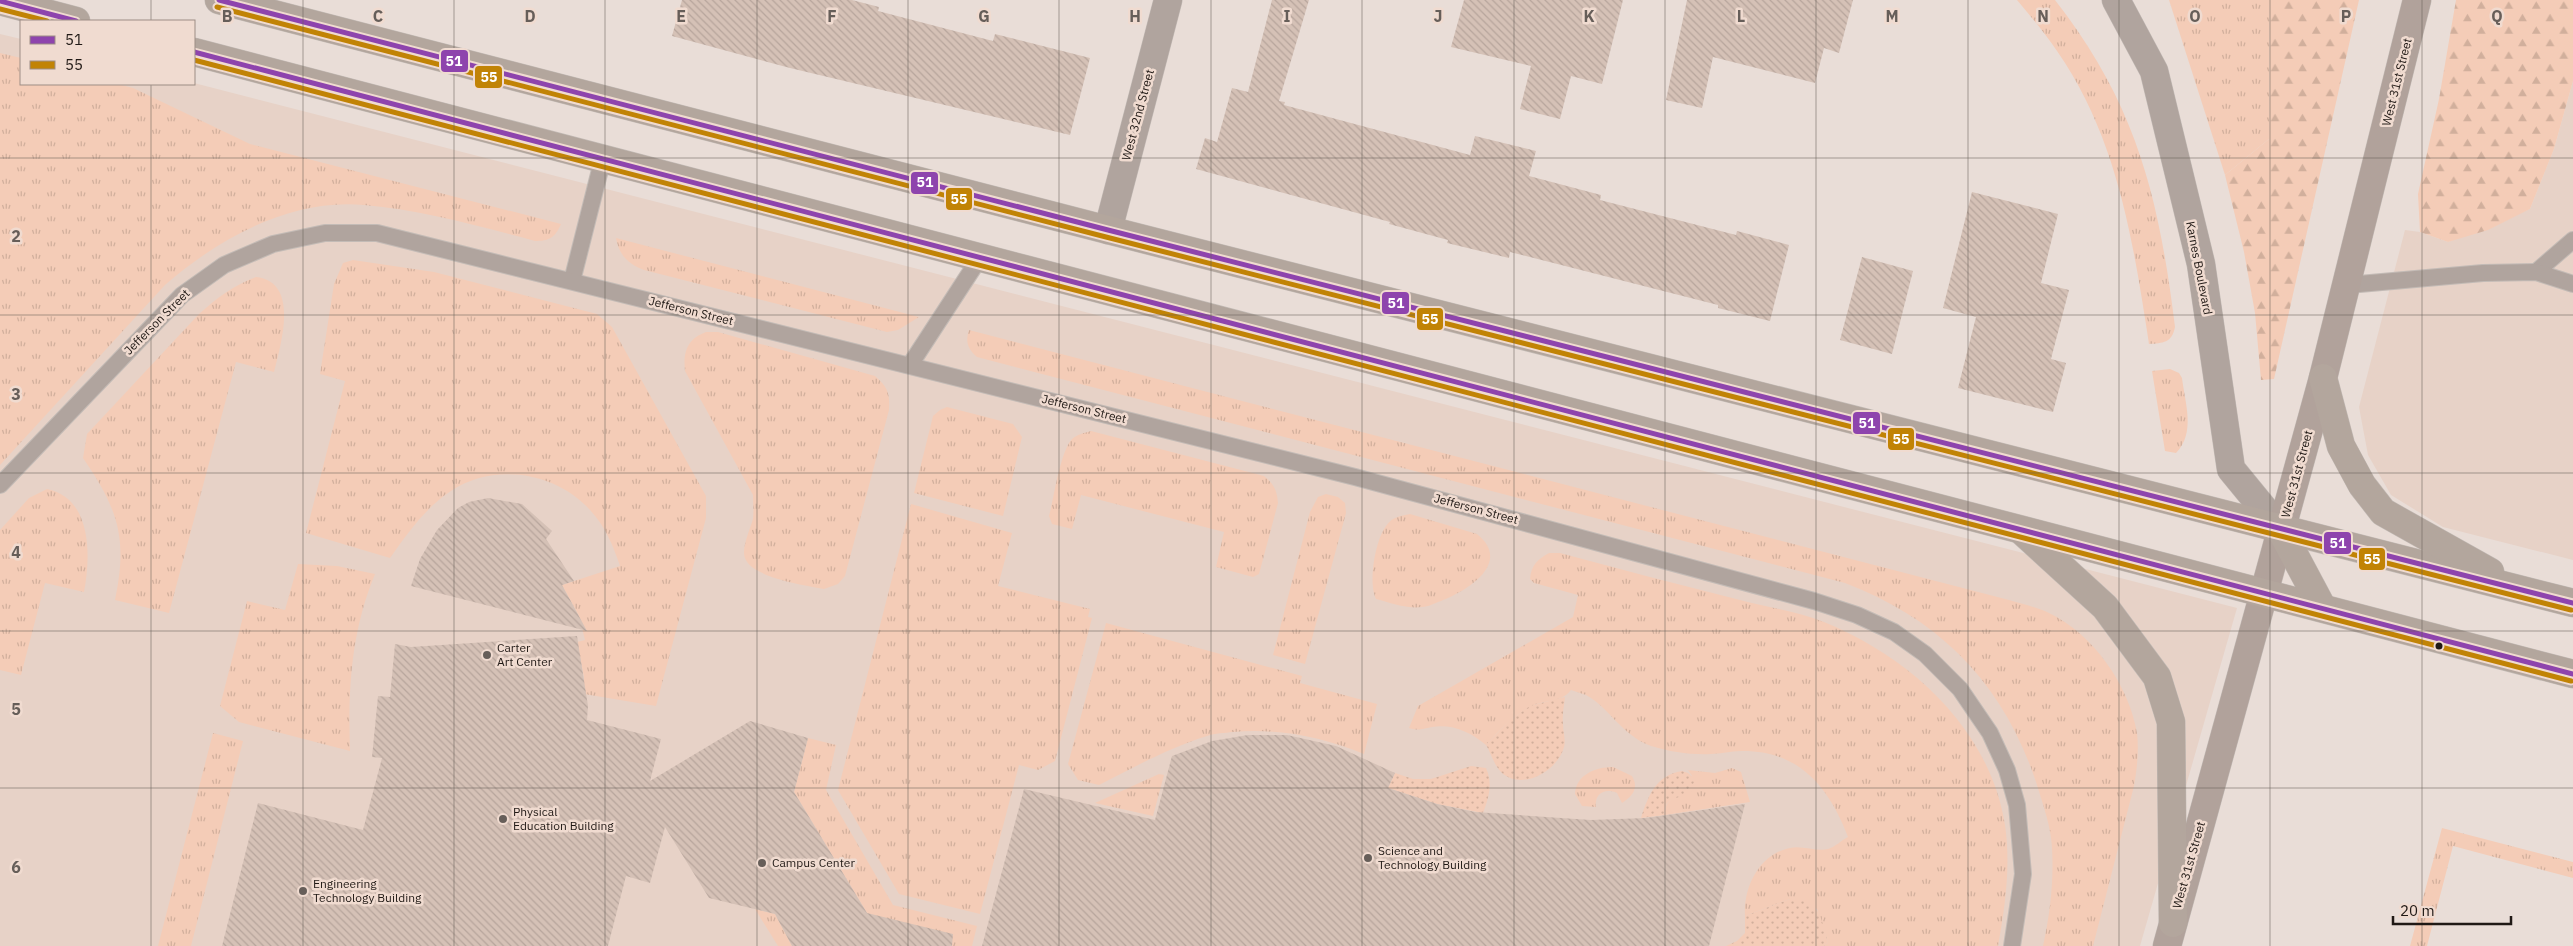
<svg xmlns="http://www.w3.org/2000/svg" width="2573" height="946" font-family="'IBM Plex Sans',sans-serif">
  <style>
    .built { fill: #e7d2c7 }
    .grass { fill: url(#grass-tufts) }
    .forest { fill: url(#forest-firs) }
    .park { fill: url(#park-dots) }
    .building { fill: url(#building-back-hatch) }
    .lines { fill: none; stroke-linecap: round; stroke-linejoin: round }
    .service-casing { stroke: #c3bbb6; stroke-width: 18 }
    .minor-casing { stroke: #c3bbb6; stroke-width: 29 }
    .secondary-casing { stroke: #c3bbb6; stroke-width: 29 }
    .primary-casing { stroke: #c3bbb6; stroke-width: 29 }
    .service { stroke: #b0a49e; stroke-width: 16 }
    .minor { stroke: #b0a49e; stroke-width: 28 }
    .secondary { stroke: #b1a29b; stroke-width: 28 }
    .primary { stroke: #b3a69d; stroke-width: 28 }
    .bus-1-casing { stroke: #f0dbd0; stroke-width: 9 }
    .bus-2-casing { stroke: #f0dbd0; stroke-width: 9 }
    .bus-1 { stroke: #8e44ad; stroke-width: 5 }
    .bus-2 { stroke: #c18305; stroke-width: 5 }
    .grid { fill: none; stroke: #665e59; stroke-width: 1; stroke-opacity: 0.55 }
    .bus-dot { fill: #201915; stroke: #f0dbd0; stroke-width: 2 }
    .poi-dot { fill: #665e59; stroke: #f0dbd0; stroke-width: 2 }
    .labels { text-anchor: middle; stroke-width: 5; stroke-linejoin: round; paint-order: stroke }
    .street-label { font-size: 12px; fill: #201915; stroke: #f0dbd0 }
    .poi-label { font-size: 12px; fill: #201915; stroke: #f0dbd0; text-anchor: start }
    .grid-label { font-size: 16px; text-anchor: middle; font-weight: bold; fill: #665e59; stroke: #f0dbd0; stroke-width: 5; stroke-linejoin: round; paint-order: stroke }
    .line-badge { stroke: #f0dbd0; stroke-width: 2 }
    .badge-label { font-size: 14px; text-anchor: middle; font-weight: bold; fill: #fff }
  </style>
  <defs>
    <pattern id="grass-tufts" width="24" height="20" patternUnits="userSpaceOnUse" patternTransform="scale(1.25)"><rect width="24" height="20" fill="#f4ccb7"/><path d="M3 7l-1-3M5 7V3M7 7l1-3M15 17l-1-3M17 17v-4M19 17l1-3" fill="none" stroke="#d1af9c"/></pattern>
    <pattern id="forest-firs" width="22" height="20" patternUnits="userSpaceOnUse" patternTransform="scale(1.25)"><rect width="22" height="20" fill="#f4ccb7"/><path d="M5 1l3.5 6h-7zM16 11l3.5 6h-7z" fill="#d1af9c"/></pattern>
    <pattern id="park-dots" width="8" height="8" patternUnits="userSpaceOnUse" patternTransform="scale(1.25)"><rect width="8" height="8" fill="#f4ccb7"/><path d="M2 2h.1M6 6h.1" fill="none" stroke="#d1af9c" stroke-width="1.8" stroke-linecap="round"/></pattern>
    <pattern id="building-back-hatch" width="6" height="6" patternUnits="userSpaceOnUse" patternTransform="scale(1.25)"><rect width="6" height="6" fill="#d5c1b6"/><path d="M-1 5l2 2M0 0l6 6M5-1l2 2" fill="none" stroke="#b7a59c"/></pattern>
  </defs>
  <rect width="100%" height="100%" fill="#e9ddd7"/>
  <g class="built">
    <polygon points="0,34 21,39 21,84 194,83 2237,608 2140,946 0,946"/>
    <polygon points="2573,81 2573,560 2443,527 2391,495 2368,455 2359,407 2405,230 2420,232 2448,242 2530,209 2554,149"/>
  </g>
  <g class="grass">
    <path d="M2017,0H2055C2137,105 2159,198 2175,327C2172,343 2163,343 2149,344C2133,241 2118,139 2057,51C2045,33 2031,17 2017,0Z"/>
    <polygon points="2169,0 2270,0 2269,139 2225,175"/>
    <path d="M0,53L21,58V84H118L133,88L250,144L561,224C555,238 549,241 535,241C479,226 422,210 364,205C290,198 218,239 165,285L0,465Z"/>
    <path d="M616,238L919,317L898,330L887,332L644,270C628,264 619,255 616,238Z"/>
    <path d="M353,260L434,272L597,314L612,327L706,496V518L656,706L584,694V677L577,642L585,640L579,616L562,585L620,566C613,545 605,526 590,510C556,472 494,462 451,491C425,508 408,533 390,558L306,533L345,381L320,374L334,284L343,263Z"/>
    <path d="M256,277C300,282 281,343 274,372L236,362L169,613L115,600C128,538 118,509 83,458L87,434L199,314C217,298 234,285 256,277Z"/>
    <path d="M969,330L2009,600C2022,604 2037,607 2049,613C2093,634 2129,685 2137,733C2139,751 2137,769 2134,786L2093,946H2043C2050,914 2054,881 2052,848C2051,826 2043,805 2037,785C2005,686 1942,620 1845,583L977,357C968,349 965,342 969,330Z"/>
    <path d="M706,332H718L875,376C888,387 890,394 889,410L845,576L838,584L824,589C804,585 744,577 744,553C744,542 750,529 753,519C754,511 753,503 753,495L685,371C683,352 687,339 706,332Z"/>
    <path d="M2170,369L2179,373L2182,378C2185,403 2196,433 2176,453L2165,451L2152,371Z"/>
    <polygon points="947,407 1013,424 1022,437 1003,516 914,493 933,416 940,410"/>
    <path d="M1091,431L1264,476C1274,484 1277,490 1278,503L1259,574L1253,577L1216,567L1224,532L1081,495L1072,529L1052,524L1049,516C1054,498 1060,452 1072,439C1078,434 1084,433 1091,431Z"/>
    <path d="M47,489C92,498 91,556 84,592L45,583L21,675L0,670V530L29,498Z"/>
    <polygon points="1326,494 1338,497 1345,503 1346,513 1305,664 1273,655 1310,512 1318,497"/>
    <polygon points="911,504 1012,533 998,586 1090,609 1088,617 1092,618 1055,761 1038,770 1019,765 980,914 899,894 838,790"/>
    <path d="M1410,514L1477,534C1513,563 1467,591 1441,601C1435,603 1428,607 1422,607C1407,609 1391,603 1376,599C1368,582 1375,541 1386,526C1392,517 1400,516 1410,514Z"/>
    <path d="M1549,553H1560C1620,569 1680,585 1740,600C1767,607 1798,612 1824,622C1910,657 1990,729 2005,825C2011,866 2005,907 1998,946H1824L1828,942L1817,909L1790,899L1745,916C1743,888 1759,854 1790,848C1802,845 1817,852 1828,849C1835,847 1842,840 1848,837C1829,787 1799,750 1741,751C1731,751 1721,754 1711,754C1691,755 1671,752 1651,746C1621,735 1609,707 1586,695C1581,693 1576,692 1571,690C1560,704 1544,699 1530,707C1512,716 1499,731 1486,745C1470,732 1453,724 1432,727C1422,729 1419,731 1409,728L1418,706L1573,617L1578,595L1534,583L1530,579C1531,565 1538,559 1549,553Z"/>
    <path d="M298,564L337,566L375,574C351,632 348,689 350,751L239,722L220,706L247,601L285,610Z"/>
    <path d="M1106,623L1302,676L1300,683L1377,704L1364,754C1322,737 1279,728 1233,732C1225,733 1215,733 1207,736C1169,748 1134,767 1099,785L1078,780L1068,764Z"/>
    <polygon points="213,733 243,741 191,946 158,946"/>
    <polygon points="808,738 836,745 826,790 893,905 977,926 972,946 912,946 867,913 794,792"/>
    <path d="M1613,767L1632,776C1639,788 1633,796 1622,803L1617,793C1606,788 1594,793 1596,807L1582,806L1575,794C1576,775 1595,767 1613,767Z"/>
    <path d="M1732,768L1741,772L1750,802L1665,815C1664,803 1671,797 1682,796L1692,776L1688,770L1715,773Z"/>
    <polygon points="1159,774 1164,775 1153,816 1095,803"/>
    <polygon points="2442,828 2573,862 2573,878 2453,846 2427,946 2410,946"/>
    <polygon points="755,909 775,914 792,946 778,946"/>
  </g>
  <g class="forest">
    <polygon points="2270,0 2359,0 2274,379 2261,380 2255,313 2244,252 2225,175 2269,139"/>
    <polygon points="2456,0 2573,0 2573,81 2554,149 2530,209 2488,230 2448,242 2420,232 2418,194 2439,99"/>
  </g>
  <g class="park">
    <path d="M1565,697C1564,706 1562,715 1563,724C1563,732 1566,739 1564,747C1558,771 1521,792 1501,772C1494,765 1491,753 1486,745L1509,721L1530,706Z"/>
    <path d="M1471,766L1486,768C1493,784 1489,797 1483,813L1437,804L1388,788L1395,773L1413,779H1431Z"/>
    <path d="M1682,771L1688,773L1695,779L1691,792C1680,800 1663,795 1665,815L1641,818C1648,796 1656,775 1682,771Z"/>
    <path d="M1790,899C1820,899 1821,918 1828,942L1824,946H1726L1737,941L1745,933V916Z"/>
  </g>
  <g class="building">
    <polygon points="682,0 852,0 879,7 878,11 993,41 995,34 1090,58 1070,135 790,68 672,36"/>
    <polygon points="1272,0 1309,0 1279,101 1285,102 1284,105 1470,155 1475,136 1536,151 1529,176 1601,195 1600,200 1736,235 1737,231 1789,245 1770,321 1718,308 1718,305 1510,252 1509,258 1447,243 1448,240 1389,224 1390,222 1196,169 1205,138 1217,142 1232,88 1248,92"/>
    <polygon points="1464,0 1623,0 1602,84 1571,76 1560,119 1520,109 1531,66 1451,47"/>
    <polygon points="1687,0 1853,0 1839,53 1824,48 1815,83 1713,57 1702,108 1666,100"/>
    <polygon points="1972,192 2058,214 2041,283 2069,290 2051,359 2066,363 2053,412 1958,388 1976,317 1943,308"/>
    <polygon points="1862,257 1913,271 1892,354 1840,340"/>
    <polygon points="488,498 522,504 552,531 546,539 574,581 562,585 587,631 411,586 420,559 437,530 458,508 469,502"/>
    <polygon points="577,636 588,706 587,720 661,739 650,781 750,721 808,738 794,792 867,913 953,934 952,946 792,946 775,914 709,898 665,827 650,883 626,876 608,946 222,946 258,803 363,830 382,758 372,757 378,696 390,697 395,644 411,647"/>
    <polygon points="1248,735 1287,735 1336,746 1395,773 1388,788 1437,804 1475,812 1591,820 1646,818 1745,804 1709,946 982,946 1024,789 1155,820 1172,756 1212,741"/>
  </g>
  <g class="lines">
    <g class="service-casing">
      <g id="service">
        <polyline points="2536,272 2573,240"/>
        <polyline points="572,281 603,158"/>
        <polyline points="2348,285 2483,273 2536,272 2573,284"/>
        <polyline points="910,365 981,256"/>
        <polyline points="0,485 182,295 224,265 273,244 325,233 377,233 1355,477 1814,601 1857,615 1894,632 1925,654 1960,689 1990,733 2007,770 2017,805 2023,874 2012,946"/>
      </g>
    </g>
    <g class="minor-casing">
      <g id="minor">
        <polyline points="2116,0 2154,71 2201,264 2231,469 2281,530"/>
        <polyline points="1108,230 1168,0"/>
      </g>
    </g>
    <g class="secondary-casing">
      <polyline id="secondary" points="2167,946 2323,378 2417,0"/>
    </g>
    <g class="primary-casing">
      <g id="primary">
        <polyline points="219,0 1108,230 2573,603"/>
        <polyline points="0,1 76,21"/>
        <polyline points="194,52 2573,674"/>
        <polyline points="2323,378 2341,446 2362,485 2383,512 2490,572"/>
        <polyline points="2281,530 2322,607"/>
        <polyline points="2023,532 2105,607 2157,677 2171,722 2173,923"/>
      </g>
    </g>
    <use href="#service" class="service"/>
    <use href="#minor" class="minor"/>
    <use href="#secondary" class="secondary"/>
    <use href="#primary" class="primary"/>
    <g class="bus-1-casing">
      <g id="bus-1">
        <polyline points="219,0 1108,230 2573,603"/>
        <polyline points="0,1 76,21"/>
        <polyline points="194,52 2573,674"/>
      </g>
    </g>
    <g class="bus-2-casing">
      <g id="bus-2">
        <polyline points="217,7 1106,237 2571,610"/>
        <polyline points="0,9 47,21"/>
        <polyline points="194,60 2571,681"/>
      </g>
    </g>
    <use href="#bus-1" class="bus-1"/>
    <use href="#bus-2" class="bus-2"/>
  </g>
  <path class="grid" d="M151,0V21M303,0V946M454,0V946M605,0V946M757,0V946M908,0V946M1059,0V946M1211,0V946M1362,0V946M1514,0V946M1665,0V946M1816,0V946M1968,0V946M2119,0V946M2270,0V946M2422,0V946M151,84V946M0,158H2573M0,315H2573M0,473H2573M0,631H2573M0,788H2573"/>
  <circle class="bus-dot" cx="2439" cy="646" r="4.5"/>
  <g class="poi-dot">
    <circle cx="487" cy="655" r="5"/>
    <circle cx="503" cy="819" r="5"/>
    <circle cx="1368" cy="858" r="5"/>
    <circle cx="762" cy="863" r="5"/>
    <circle cx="303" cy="891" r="5"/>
  </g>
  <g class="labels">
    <g class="street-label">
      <text transform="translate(2397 82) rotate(-76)" y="4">West 31st Street</text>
      <text transform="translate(1138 115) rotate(-75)" y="4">West 32nd Street</text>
      <text transform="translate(2199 268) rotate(79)" y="4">Karnes Boulevard</text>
      <text transform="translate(691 311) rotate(14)" y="4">Jefferson Street</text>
      <text transform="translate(157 322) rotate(-45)" y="4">Jefferson Street</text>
      <text transform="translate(1084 409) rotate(14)" y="4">Jefferson Street</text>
      <text transform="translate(2297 474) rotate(-75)" y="4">West 31st Street</text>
      <text transform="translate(1476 509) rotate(15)" y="4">Jefferson Street</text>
      <text transform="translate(2189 865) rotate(-74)" y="4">West 31st Street</text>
    </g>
    <g class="poi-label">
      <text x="497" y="652">Carter<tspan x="497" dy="14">Art Center</tspan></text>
      <text x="513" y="816">Physical<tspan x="513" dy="14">Education Building</tspan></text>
      <text x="1378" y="855">Science and<tspan x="1378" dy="14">Technology Building</tspan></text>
      <text x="772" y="867">Campus Center</text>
      <text x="313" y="888">Engineering<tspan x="313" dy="14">Technology Building</tspan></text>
    </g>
  </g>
  <g class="grid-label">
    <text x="227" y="22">B</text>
    <text x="378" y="22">C</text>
    <text x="530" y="22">D</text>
    <text x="681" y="22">E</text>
    <text x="832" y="22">F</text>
    <text x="984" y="22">G</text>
    <text x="1135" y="22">H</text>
    <text x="1287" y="22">I</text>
    <text x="1438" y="22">J</text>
    <text x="1589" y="22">K</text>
    <text x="1741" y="22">L</text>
    <text x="1892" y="22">M</text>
    <text x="2043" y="22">N</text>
    <text x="2195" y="22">O</text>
    <text x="2346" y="22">P</text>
    <text x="2497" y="22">Q</text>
    <text x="16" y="242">2</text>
    <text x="16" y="400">3</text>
    <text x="16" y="558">4</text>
    <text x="16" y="715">5</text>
    <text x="16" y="873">6</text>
  </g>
  <g class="line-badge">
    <rect x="440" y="49" width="29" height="24" rx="5" fill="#8e44ad"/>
    <rect x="474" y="65" width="29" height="24" rx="5" fill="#c18305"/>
    <rect x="910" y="171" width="29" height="24" rx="5" fill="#8e44ad"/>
    <rect x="945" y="187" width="28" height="24" rx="5" fill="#c18305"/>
    <rect x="1381" y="291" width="29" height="24" rx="5" fill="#8e44ad"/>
    <rect x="1416" y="307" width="28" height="24" rx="5" fill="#c18305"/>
    <rect x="1852" y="411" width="29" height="24" rx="5" fill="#8e44ad"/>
    <rect x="1887" y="427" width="28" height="24" rx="5" fill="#c18305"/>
    <rect x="2323" y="531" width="29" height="24" rx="5" fill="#8e44ad"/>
    <rect x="2358" y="547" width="28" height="24" rx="5" fill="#c18305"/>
  </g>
  <g class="badge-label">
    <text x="454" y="66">51</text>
    <text x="489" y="82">55</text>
    <text x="925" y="187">51</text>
    <text x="959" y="204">55</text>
    <text x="1396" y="308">51</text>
    <text x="1430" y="324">55</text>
    <text x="1867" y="428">51</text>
    <text x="1901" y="444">55</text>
    <text x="2338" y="548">51</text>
    <text x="2372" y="564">55</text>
  </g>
  <rect x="20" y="20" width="175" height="65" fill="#f0dbd0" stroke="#9d8d85"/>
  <rect x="30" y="36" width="25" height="8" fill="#8e44ad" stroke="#9d8d85"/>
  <text x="65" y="45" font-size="15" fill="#201915">51</text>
  <rect x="30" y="61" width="25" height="8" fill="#c18305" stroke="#9d8d85"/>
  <text x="65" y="70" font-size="15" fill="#201915">55</text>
  <path d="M2393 916v8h118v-8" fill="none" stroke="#201915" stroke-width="2.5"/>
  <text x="2400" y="916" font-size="15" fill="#201915" stroke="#f0dbd0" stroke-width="4" paint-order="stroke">20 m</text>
</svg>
